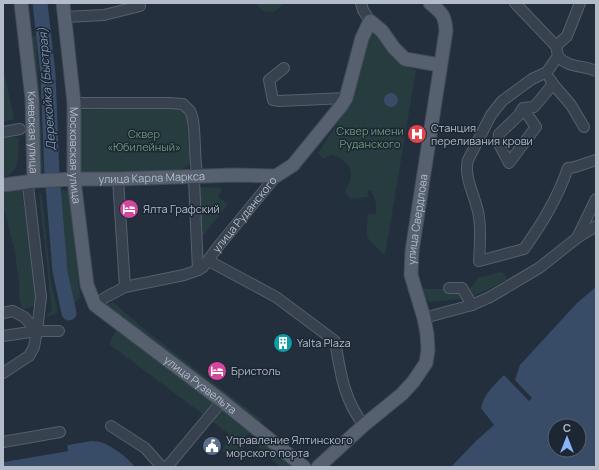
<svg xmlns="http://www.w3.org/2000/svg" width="599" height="470" font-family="Manrope,sans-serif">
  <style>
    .green { fill: #263c3f }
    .water { fill: #394c67; fill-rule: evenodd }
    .pier { fill: #242f3e }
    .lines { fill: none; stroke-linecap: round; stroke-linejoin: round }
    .river { stroke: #394c67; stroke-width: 15 }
    .minor-casing { stroke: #565f6c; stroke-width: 12 }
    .major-casing { stroke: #414a57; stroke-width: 15 }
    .minor { stroke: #38414e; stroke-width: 10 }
    .major { stroke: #56606e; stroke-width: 13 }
    .labels { text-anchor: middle; stroke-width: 3; stroke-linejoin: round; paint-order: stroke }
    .poi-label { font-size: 11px; fill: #b4bcc9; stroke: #1d2633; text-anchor: start }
    .park-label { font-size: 11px; fill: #6b9a76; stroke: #1d2633 }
    .street-label { font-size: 11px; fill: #b4bcc9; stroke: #1d2633 }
    .water-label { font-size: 12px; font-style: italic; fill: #7c92b1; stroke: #1d2633 }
  </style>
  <rect width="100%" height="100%" fill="#242f3e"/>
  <g class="green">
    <path d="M256,3H283C277,15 262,15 256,3Z"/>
    <path d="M369,26L404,66L416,70L385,255C366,237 365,241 368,214H376V203L371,190L367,191L369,197L350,199L345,191C347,186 351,180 351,175C352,165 341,157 332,155L323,159L318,153L341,118Z"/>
    <polygon points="36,36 43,170 37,171 30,37"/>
    <polygon points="3,67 14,119 3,122"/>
    <polygon points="141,107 178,107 186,113 190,162 188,166 178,171 85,175 78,172 80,110"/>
    <path d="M7,136L19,138C18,151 21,174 3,177V137Z"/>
    <polygon points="200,187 222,188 218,197 228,204 202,237 200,202"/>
    <polygon points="21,188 39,304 22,310 19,298 19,281 15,253 3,203 3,190"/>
    <polygon points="62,190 70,191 80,298 74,303 67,265 58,196"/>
    <polygon points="39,194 41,194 42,196 51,282 58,313 47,317 47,314 52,311"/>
    <polygon points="500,272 504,273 507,280 472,297 469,290 478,278"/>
    <polygon points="422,289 462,289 463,299 430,302 424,298"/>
    <polygon points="113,302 149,333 262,420 245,437 242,453 222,452 229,434 109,344 117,328 99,309"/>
    <polygon points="265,440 298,467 280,467 258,447"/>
  </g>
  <g class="water">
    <circle cx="391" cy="100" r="7"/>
    <path d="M596,287V467H451L476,441L494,425L481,408C484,394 494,385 504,375L529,401L532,398L515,380L520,365L577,303ZM555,426H579V450H555Z"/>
    <path d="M91,441C109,441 124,454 135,467H3V462L68,451L67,445Z"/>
  </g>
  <polygon class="pier" points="91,439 100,439 113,445 130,458 137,467 135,467 129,459 119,452 105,443 99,441 91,441 67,445 68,451 3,462 3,460 66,449 65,445 66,443"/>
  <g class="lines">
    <g class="river">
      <polyline points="40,3 48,74 52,176"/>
      <polyline points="53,186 60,271 69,313"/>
    </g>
    <g class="minor-casing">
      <g id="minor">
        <polyline points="361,3 363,10 370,21"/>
        <path d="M515,3L556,46L558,56L547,72L532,79L502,101L491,115L468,160C463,178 477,199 479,217C481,231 480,247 479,261L524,249C543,222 557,199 568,168L575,167L596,160"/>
        <polyline points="65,17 104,15 140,6 139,3"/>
        <polyline points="556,46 567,36 580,3"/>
        <path d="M558,56C567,68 584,65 596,71"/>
        <polyline points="284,68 269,80 273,100 279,101 346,98"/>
        <polyline points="550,79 553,84 571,105 584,127"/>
        <path d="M74,103H169L183,104C185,106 188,109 190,111C197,123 193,160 198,177"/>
        <polyline points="523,108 536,127 509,163 498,142 499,134 518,116 523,108 534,107 553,84"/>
        <polyline points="3,132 20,129"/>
        <polyline points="191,177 194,179 198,270"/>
        <polyline points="118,179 125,287"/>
        <polyline points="577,238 596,226"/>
        <path d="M209,261L276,297L335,341C340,371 344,401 364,425"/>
        <polyline points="449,288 462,288 472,305"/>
        <path id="s1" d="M95,305L106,297L125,287L184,275L198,270L203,267L217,248L276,176"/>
        <polyline points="3,313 13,311 24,317 37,331"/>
        <polyline points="424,318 472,305 490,297 539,268 577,238 596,199"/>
        <polyline points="3,336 37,331 59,331"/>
        <polyline points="3,373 29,356 34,347 37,331 41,297 28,186 34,181"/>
        <polyline points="111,426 145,448 162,467"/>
        <polyline points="3,442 60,432"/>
        <polyline points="167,467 222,401"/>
      </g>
    </g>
    <g class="major-casing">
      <g id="major">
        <path id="s2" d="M21,3L32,99L34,181"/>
        <path id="s3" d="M63,3L74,103V180L87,285L95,305L222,401L304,467"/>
        <path id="s4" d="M3,185L34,181L74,179H118L234,175L276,176L293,165L341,106L346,98L362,38L370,21L382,31L394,48L405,59L440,65"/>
        <path id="s5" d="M318,467L364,425L402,394L413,382L426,363L428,350L427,334L424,318L411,275L412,251L446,31C445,15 442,13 430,3"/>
      </g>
    </g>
    <use href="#minor" class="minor"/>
    <use href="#major" class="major"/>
  </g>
  <defs>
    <g id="hospital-disc" transform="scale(1)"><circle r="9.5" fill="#e0444e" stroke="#1d2633"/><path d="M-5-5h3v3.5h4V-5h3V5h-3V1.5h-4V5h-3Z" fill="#fff"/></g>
    <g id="hotel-disc" transform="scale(1)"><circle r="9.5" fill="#d1479c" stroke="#1d2633"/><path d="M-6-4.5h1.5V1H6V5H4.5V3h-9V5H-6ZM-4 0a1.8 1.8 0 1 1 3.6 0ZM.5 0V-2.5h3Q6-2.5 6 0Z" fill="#fff"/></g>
    <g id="building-disc" transform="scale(1)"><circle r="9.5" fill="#0f9aa8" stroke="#1d2633"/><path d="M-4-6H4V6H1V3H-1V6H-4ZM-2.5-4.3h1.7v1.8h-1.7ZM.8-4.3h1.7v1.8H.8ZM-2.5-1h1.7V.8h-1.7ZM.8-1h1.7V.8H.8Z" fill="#fff"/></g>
    <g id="civic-disc" transform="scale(1)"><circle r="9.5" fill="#5c6f8a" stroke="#1d2633"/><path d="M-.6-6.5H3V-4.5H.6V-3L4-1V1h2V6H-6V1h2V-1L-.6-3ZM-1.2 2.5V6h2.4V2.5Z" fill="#fff"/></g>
  </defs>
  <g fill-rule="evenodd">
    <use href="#hospital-disc" x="417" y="134"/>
    <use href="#hotel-disc" x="129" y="209"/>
    <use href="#building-disc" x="283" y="343"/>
    <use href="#hotel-disc" x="217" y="371"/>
    <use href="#civic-disc" x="212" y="446"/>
  </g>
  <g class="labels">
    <g class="poi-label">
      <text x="431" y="132">Станция<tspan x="431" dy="13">переливания крови</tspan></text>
      <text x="143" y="213">Ялта Графский</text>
      <text x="297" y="347">Yalta Plaza</text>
      <text x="231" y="375">Бристоль</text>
      <text x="226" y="444">Управление Ялтинского<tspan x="226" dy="13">морского порта</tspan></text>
    </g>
    <g class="park-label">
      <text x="370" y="135">Сквер имени<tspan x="370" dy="13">Руданского</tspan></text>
      <text x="144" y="138">Сквер<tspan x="144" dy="13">«Юбилейный»</tspan></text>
    </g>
    <g class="street-label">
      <text dy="4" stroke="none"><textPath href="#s2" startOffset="130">Киевская улица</textPath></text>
      <text dy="4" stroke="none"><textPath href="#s3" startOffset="153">Московская улица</textPath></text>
      <text dy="4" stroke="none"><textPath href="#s4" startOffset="149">улица Карла Маркса</textPath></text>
      <text dy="4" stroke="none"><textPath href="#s1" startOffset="183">улица Руданского</textPath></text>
      <text dy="4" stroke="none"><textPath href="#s5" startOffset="297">улица Свердлова</textPath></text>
      <text dy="4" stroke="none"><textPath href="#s3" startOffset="437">улица Рузвельта</textPath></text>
    </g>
    <g class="water-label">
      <text transform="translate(47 89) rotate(-94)" y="4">Дерекойка (Быстрая)</text>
    </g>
  </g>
  <rect width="599" height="470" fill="none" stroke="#b4bcc9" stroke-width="8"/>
  <g transform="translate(567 438)"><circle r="19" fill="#1d2633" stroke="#59626f"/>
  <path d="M0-3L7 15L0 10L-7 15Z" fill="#8ab4f8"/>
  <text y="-6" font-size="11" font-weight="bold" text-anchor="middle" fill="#b4bcc9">С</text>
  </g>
</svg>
